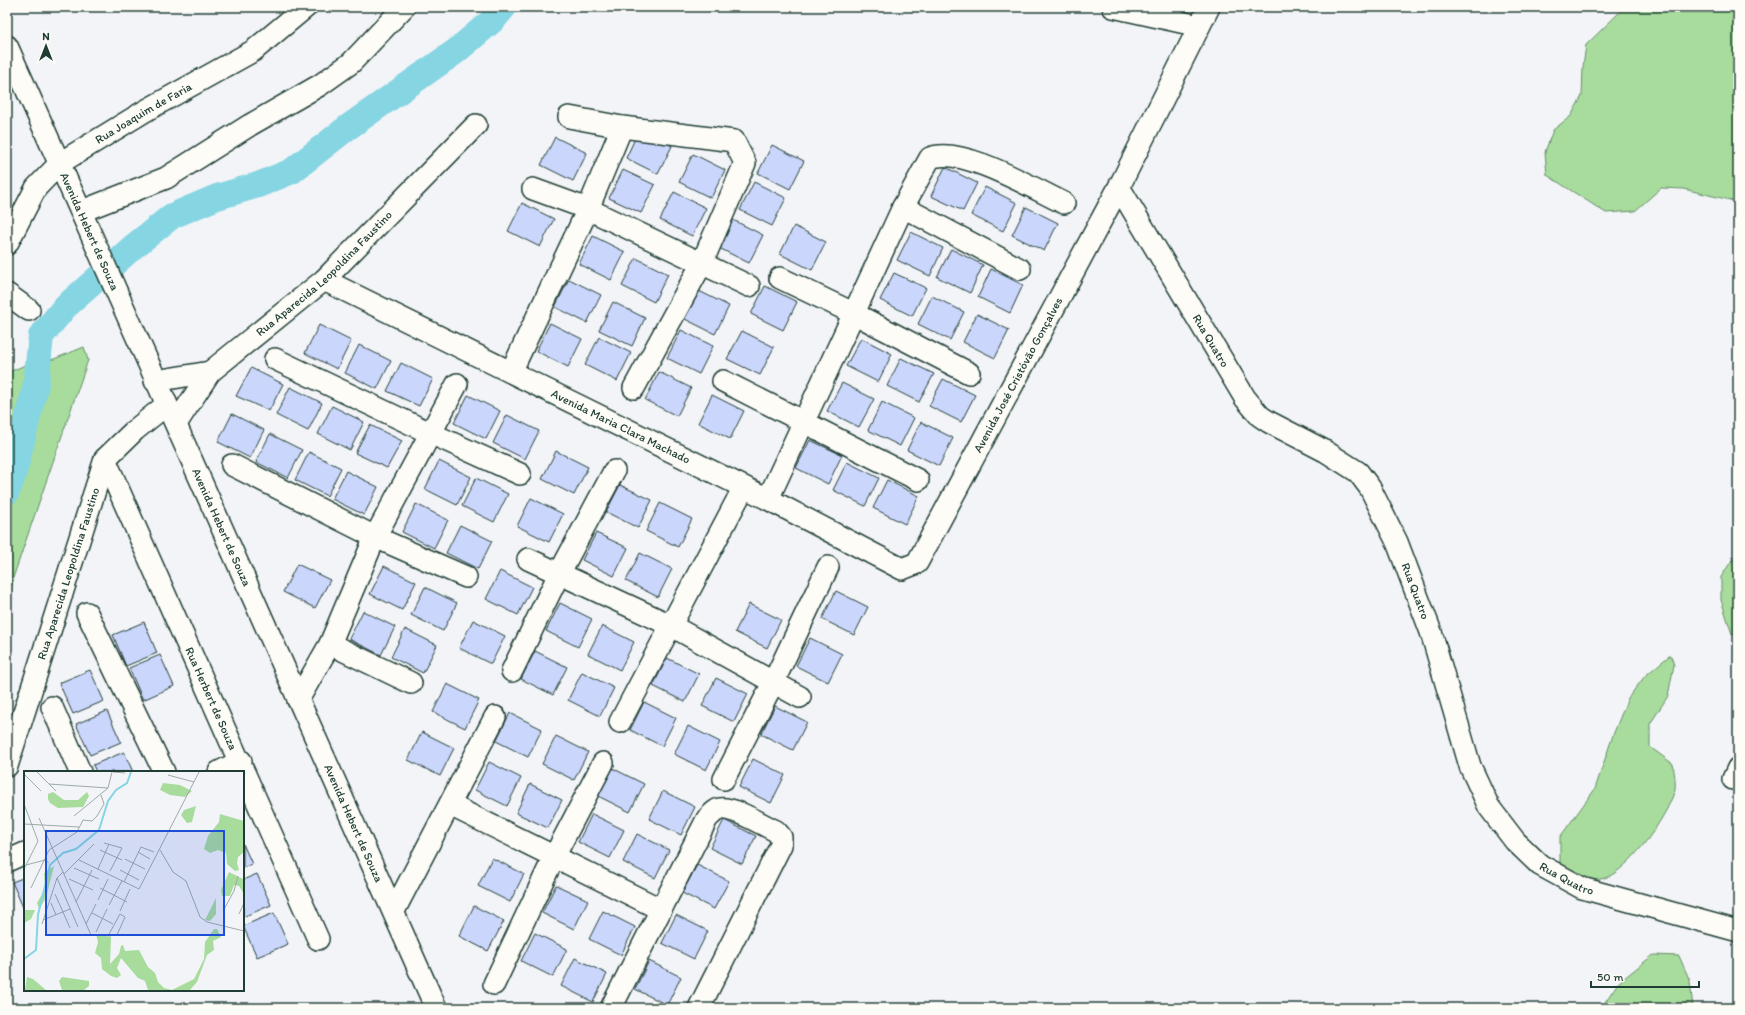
<svg xmlns="http://www.w3.org/2000/svg" width="1745" height="1015" font-family="Itim,sans-serif">
  <style>
    .green { fill: #a8dc9d; stroke: #648c68 }
    .lines { fill: none; stroke-linecap: round; stroke-linejoin: round }
    .river { stroke: #85d5e2; stroke-width: 26 }
    .building { fill: #cbd6fd; stroke: #1f3d34 }
    .minor-casing { stroke: #1f3d34; stroke-width: 24 }
    .minor { stroke: #fdfcf7; stroke-width: 21 }
    .labels { text-anchor: middle; stroke-width: 3.5; stroke-linejoin: round; paint-order: stroke }
    .street-label { font-size: 12px; fill: #1f3d34; stroke: #fdfcf7 }
    .inset-river { fill: none; stroke: #85d5e2; stroke-width: 2 }
    .inset-road { fill: none; stroke: #9eabaa; stroke-width: 1 }
    .view { fill: #1d4ed8; fill-opacity: 0.15; stroke: #1d4ed8; stroke-width: 2 }
    .inset-edge { fill: none; stroke: #1f3d34; stroke-width: 2 }
  </style>
  <rect width="100%" height="100%" fill="#f3f4f8"/>
  <filter id="ink" filterUnits="userSpaceOnUse"><feTurbulence type="fractalNoise" baseFrequency=".025" numOctaves="2"/><feDisplacementMap in="SourceGraphic" scale="8" xChannelSelector="R" yChannelSelector="G"/><feConvolveMatrix kernelMatrix="1 2 1 2 8 2 1 2 1" color-interpolation-filters="sRGB"/></filter>
  <g filter="url(#ink)">
    <g class="green">
      <polygon points="1625,7 1738,7 1738,202 1684,189 1661,188 1635,211 1606,213 1547,175 1545,152 1553,130 1571,116 1582,96 1583,67 1586,45"/>
      <polygon points="84,347 88,360 13,578 7,621 7,375 9,372 30,363 54,359"/>
      <polygon points="1738,551 1738,636 1732,634 1721,600 1721,577"/>
      <path d="M1669,656H1671L1674,665L1668,696L1650,724V747L1673,764C1674,772 1676,781 1675,789C1669,814 1630,870 1605,878C1590,882 1575,878 1560,874V837L1595,789L1613,735L1628,698L1645,676Z"/>
      <polygon points="1653,955 1679,956 1690,981 1693,1008 1601,1008 1618,983"/>
    </g>
    <g class="lines">
      <polyline class="river" points="7,492 14,473 36,384 41,336 65,307 133,247 172,216 217,197 258,185 292,171 347,128 455,52 493,20 504,7"/>
    </g>
    <g class="building">
      <polygon points="639,130 672,146 658,174 626,158"/>
      <polygon points="555,137 587,153 573,181 541,165"/>
      <polygon points="772,145 804,161 790,189 758,173"/>
      <polygon points="693,154 725,170 711,198 679,182"/>
      <polygon points="945,167 977,183 963,211 931,196"/>
      <polygon points="623,170 655,185 641,213 609,198"/>
      <polygon points="754,182 786,198 772,226 740,210"/>
      <polygon points="985,187 1017,203 1003,231 971,215"/>
      <polygon points="674,192 706,208 692,236 660,220"/>
      <polygon points="522,203 554,219 540,247 508,231"/>
      <polygon points="1026,207 1058,223 1044,251 1012,235"/>
      <polygon points="731,219 763,235 749,263 717,247"/>
      <polygon points="794,226 826,242 812,270 780,254"/>
      <polygon points="911,232 943,248 930,276 897,260"/>
      <polygon points="593,236 625,252 611,280 579,264"/>
      <polygon points="951,249 983,265 970,293 937,277"/>
      <polygon points="636,258 668,274 654,302 622,286"/>
      <polygon points="991,269 1023,285 1010,313 978,297"/>
      <polygon points="894,273 926,288 912,316 880,300"/>
      <polygon points="569,279 601,295 587,323 555,307"/>
      <polygon points="765,286 797,302 783,330 751,314"/>
      <polygon points="697,290 729,306 715,334 683,318"/>
      <polygon points="932,296 964,312 950,340 918,324"/>
      <polygon points="613,302 645,318 632,346 599,330"/>
      <polygon points="977,314 1009,330 995,358 963,342"/>
      <polygon points="550,323 582,339 568,367 536,351"/>
      <polygon points="319,325 351,341 337,369 305,353"/>
      <polygon points="681,330 713,346 699,374 667,358"/>
      <polygon points="742,331 774,347 760,375 727,359"/>
      <polygon points="599,337 631,353 617,381 585,365"/>
      <polygon points="861,338 892,354 878,382 846,366"/>
      <polygon points="359,345 391,361 377,389 345,373"/>
      <polygon points="901,358 934,374 919,402 887,386"/>
      <polygon points="401,363 433,379 419,406 387,391"/>
      <polygon points="251,368 283,384 269,411 236,396"/>
      <polygon points="659,372 691,388 677,416 645,400"/>
      <polygon points="943,379 975,395 961,422 929,406"/>
      <polygon points="842,383 874,399 859,427 827,411"/>
      <polygon points="290,387 322,403 308,431 276,415"/>
      <polygon points="468,395 500,411 486,439 454,423"/>
      <polygon points="712,395 744,411 730,439 698,423"/>
      <polygon points="882,402 914,418 900,446 868,430"/>
      <polygon points="332,406 364,422 350,450 318,434"/>
      <polygon points="232,414 264,430 250,458 218,442"/>
      <polygon points="507,415 539,431 525,459 493,443"/>
      <polygon points="921,422 953,438 939,466 907,450"/>
      <polygon points="370,425 402,441 387,468 355,453"/>
      <polygon points="270,434 302,450 288,478 256,462"/>
      <polygon points="810,440 842,455 828,484 796,468"/>
      <polygon points="556,451 588,467 574,495 542,479"/>
      <polygon points="309,452 341,468 327,496 295,480"/>
      <polygon points="439,461 471,477 457,505 425,489"/>
      <polygon points="847,462 879,478 865,506 833,490"/>
      <polygon points="346,471 378,487 364,515 332,499"/>
      <polygon points="476,478 508,494 494,522 462,506"/>
      <polygon points="887,480 919,496 905,524 873,508"/>
      <polygon points="620,485 652,500 638,528 606,512"/>
      <polygon points="531,498 563,514 549,542 517,526"/>
      <polygon points="660,503 692,519 678,547 646,531"/>
      <polygon points="416,504 448,520 434,548 402,532"/>
      <polygon points="460,525 492,541 478,569 446,553"/>
      <polygon points="596,533 628,548 614,576 582,560"/>
      <polygon points="640,553 672,569 658,597 626,581"/>
      <polygon points="297,564 330,580 315,608 283,592"/>
      <polygon points="384,566 416,582 402,610 370,594"/>
      <polygon points="500,571 532,587 518,615 486,599"/>
      <polygon points="425,587 457,603 443,631 411,615"/>
      <polygon points="836,591 868,607 854,635 822,619"/>
      <polygon points="560,603 592,619 578,647 546,631"/>
      <polygon points="749,604 781,620 767,648 735,632"/>
      <polygon points="363,611 395,627 381,655 349,639"/>
      <polygon points="473,620 505,636 491,664 459,648"/>
      <polygon points="144,622 157,653 126,666 113,635"/>
      <polygon points="602,626 634,642 620,670 588,654"/>
      <polygon points="405,629 437,645 423,673 391,657"/>
      <polygon points="810,638 842,654 828,682 796,666"/>
      <polygon points="535,651 567,667 553,695 521,679"/>
      <polygon points="160,655 174,686 143,700 129,668"/>
      <polygon points="667,658 699,674 685,702 653,686"/>
      <polygon points="90,670 104,701 73,714 59,683"/>
      <polygon points="582,672 614,688 600,716 568,700"/>
      <polygon points="716,678 748,694 734,722 702,706"/>
      <polygon points="447,684 479,700 465,728 433,712"/>
      <polygon points="644,702 676,718 662,746 630,730"/>
      <polygon points="775,706 807,722 793,750 761,734"/>
      <polygon points="107,711 121,742 90,755 76,724"/>
      <polygon points="510,713 542,729 528,757 496,741"/>
      <polygon points="688,726 720,742 706,770 674,754"/>
      <polygon points="422,732 454,748 440,776 408,760"/>
      <polygon points="556,736 588,752 574,780 542,764"/>
      <polygon points="124,752 133,772 96,772 93,765"/>
      <polygon points="753,759 785,775 771,803 739,787"/>
      <polygon points="489,762 521,778 507,806 475,790"/>
      <polygon points="612,768 644,784 630,812 598,796"/>
      <polygon points="530,784 562,800 548,828 516,813"/>
      <polygon points="663,791 695,807 681,835 649,819"/>
      <polygon points="592,814 624,830 610,858 578,842"/>
      <polygon points="724,820 756,836 742,864 710,848"/>
      <polygon points="637,834 669,850 655,878 623,862"/>
      <polygon points="243,844 252,864 243,868"/>
      <polygon points="492,858 524,874 510,902 478,886"/>
      <polygon points="697,865 729,881 714,909 682,893"/>
      <polygon points="257,874 271,905 243,917 243,880"/>
      <polygon points="25,877 25,912 12,882"/>
      <polygon points="556,885 588,900 574,929 542,913"/>
      <polygon points="474,906 504,921 488,951 459,936"/>
      <polygon points="603,911 635,927 621,955 589,939"/>
      <polygon points="274,913 288,944 257,957 243,926"/>
      <polygon points="676,915 708,931 694,959 662,943"/>
      <polygon points="535,933 567,949 553,977 521,961"/>
      <polygon points="575,958 607,974 593,1002 561,986"/>
      <polygon points="649,961 681,977 667,1005 635,989"/>
    </g>
    <g class="lines">
      <g class="minor-casing">
        <g id="minor">
          <polyline points="1113,7 1199,26"/>
          <path id="s1" d="M7,46L436,1008"/>
          <polyline points="569,117 622,127 734,141 745,163 702,263 634,388"/>
          <path id="s2" d="M1119,187L1245,398L1260,416L1269,422L1325,451L1358,472L1370,488L1397,542L1431,632L1470,766L1489,807L1515,841L1540,865L1582,888L1738,931"/>
          <polyline points="533,189 588,209 749,286"/>
          <polyline points="903,207 1020,269"/>
          <polyline points="82,211 166,178 250,125 320,85 351,63 404,7"/>
          <path id="s3" d="M7,244L36,188L60,163L145,111L253,51L306,7"/>
          <polyline points="780,278 853,313 969,373"/>
          <path id="s4" d="M324,280L768,499L902,569L917,563L1119,187L1209,7"/>
          <polyline points="7,294 29,310"/>
          <polyline points="275,359 430,433 520,474"/>
          <polyline points="511,372 588,209 622,127"/>
          <polyline points="155,381 210,372"/>
          <polyline points="723,381 918,480"/>
          <path id="s5" d="M176,424L210,372L324,280L476,125"/>
          <path id="s6" d="M105,459L318,939"/>
          <polyline points="232,465 375,537 466,577"/>
          <path d="M768,499L903,207L930,158C961,145 1034,189 1064,203"/>
          <polyline points="528,559 670,625 800,697"/>
          <polyline points="87,613 164,772"/>
          <polyline points="330,644 411,683"/>
          <polyline points="512,671 559,574 614,471"/>
          <polyline points="298,700 330,644 375,537 457,384"/>
          <polyline points="52,707 80,772"/>
          <polyline points="620,722 744,487"/>
          <path id="s7" d="M7,766L105,459L135,430L166,405"/>
          <polyline points="219,772 241,761"/>
          <polyline points="724,779 773,683 828,567"/>
          <polyline points="1733,779 1738,768"/>
          <polyline points="450,805 660,909"/>
          <polyline points="7,861 25,853"/>
          <polyline points="394,911 495,717"/>
          <polyline points="494,984 554,857 603,763"/>
          <path d="M611,1008L707,819C710,816 714,811 719,809C734,806 762,825 776,831L781,837V845L699,1008"/>
        </g>
      </g>
      <use href="#minor" class="minor"/>
    </g>
  </g>
  <g class="labels">
    <g class="street-label">
      <text dy="4" stroke="none"><textPath href="#s3" startOffset="195">Rua Joaquim de Faria</textPath></text>
      <text dy="4" stroke="none"><textPath href="#s1" startOffset="203">Avenida Hebert de Souza</textPath></text>
      <text dy="4" stroke="none"><textPath href="#s5" startOffset="213">Rua Aparecida Leopoldina Faustino</textPath></text>
      <text dy="4" stroke="none"><textPath href="#s2" startOffset="179">Rua Quatro</textPath></text>
      <text dy="4" stroke="none"><textPath href="#s4" startOffset="876">Avenida José Cristóvão Gonçalves</textPath></text>
      <text dy="4" stroke="none"><textPath href="#s4" startOffset="331">Avenida Maria Clara Machado</textPath></text>
      <text dy="4" stroke="none"><textPath href="#s1" startOffset="527">Avenida Hebert de Souza</textPath></text>
      <text dy="4" stroke="none"><textPath href="#s7" startOffset="202">Rua Aparecida Leopoldina Faustino</textPath></text>
      <text dy="4" stroke="none"><textPath href="#s2" startOffset="515">Rua Quatro</textPath></text>
      <text dy="4" stroke="none"><textPath href="#s6" startOffset="262">Rua Herbert de Souza</textPath></text>
      <text dy="4" stroke="none"><textPath href="#s1" startOffset="851">Avenida Hebert de Souza</textPath></text>
      <text dy="4" stroke="none"><textPath href="#s2" startOffset="851">Rua Quatro</textPath></text>
    </g>
  </g>
  <g transform="translate(24 771)">
    <rect width="220" height="220" fill="#f3f4f8"/>
    <path d="M139,12L156,14L168,20L161,26L146,24L136,19ZM29,21L40,29H54L63,21L65,25L59,36L34,37L26,32L24,28V23ZM172,35L168,51L163,52L157,44L160,39ZM196,43L220,50V81L214,86L213,92L215,99L211,100L203,93L202,82L194,79L186,82L180,78L184,65L195,51ZM30,95L22,127L15,138L13,132L21,118L20,102ZM205,101L219,108L220,123L215,115L210,114L206,125H198L197,119ZM192,127V143L186,150L181,149ZM0,139H11L7,148L0,152ZM190,158H193L197,166L189,170L190,179L183,184L173,211L166,219H124L121,210L114,207L97,187L93,197L97,204L93,207L87,205L78,198L77,187L71,182L74,171L72,163L87,166L86,193L95,183L97,175L99,174L101,180L115,179L124,196L131,202L134,211L140,217L148,219L170,208L180,188L181,171ZM3,206L9,208L22,219H1ZM38,206L65,210V215L60,219H38L35,210Z" fill="#a8dc9d"/>
    <path class="inset-river" d="M0,188L12,179L14,144L26,94L39,82L52,78L75,59L84,30L92,19L103,12L107,1"/>
    <path class="inset-road" d="M13,1L32,20M89,1L101,2M0,3L17,20M144,4L170,11M25,13L84,17M0,33L14,70L0,98M50,45L84,17L88,1M15,47L67,164M0,53L55,56M80,72L98,77L86,100M76,79L98,89M136,79L149,101L162,110L176,146L183,151L220,160M114,81L126,88M101,88L121,98M55,89L115,118L175,1M2,94L21,89L25,92M50,97L75,108M74,98L85,73M96,99L115,109M40,103L70,73M33,107L54,156M45,108L69,119M100,111L117,76L130,81M7,117L25,79L53,61L59,49L68,50L73,45L80,33L77,24M76,117L103,131M31,123L46,157M74,129L84,108M52,131L68,99M27,132L32,144M85,134L98,110M96,140L106,118M199,140L210,120L214,105M68,142L89,153M96,143L101,146L93,164L84,165ZM215,143L220,132M19,149L46,138M18,153L33,107L39,101M62,153L72,133M72,161L83,138"/>
    <path class="view" d="M22,60H200V164H22Z"/>
    <rect width="220" height="220" class="inset-edge"/>
  </g>
  <rect width="1745" height="1015" fill="none" stroke="#fdfcf7" stroke-width="24"/>
  <rect x="12" y="12" width="1721" height="991" fill="none" stroke="#1f3d34" stroke-width="1.5" filter="url(#ink)"/>
  <g transform="translate(46 46)" stroke="#fdfcf7" stroke-width="3" paint-order="stroke">
  <path d="M0-3L7 15L0 10L-7 15Z" fill="#1f3d34"/>
  <text y="-6" font-size="11" font-weight="bold" text-anchor="middle" fill="#1f3d34">N</text>
  </g>
  <path d="M1591 981v6h108v-6" fill="none" stroke="#1f3d34" stroke-width="2"/>
  <text x="1597" y="981" font-size="12" fill="#1f3d34" stroke="#fdfcf7" stroke-width="3" paint-order="stroke">50 m</text>
</svg>
